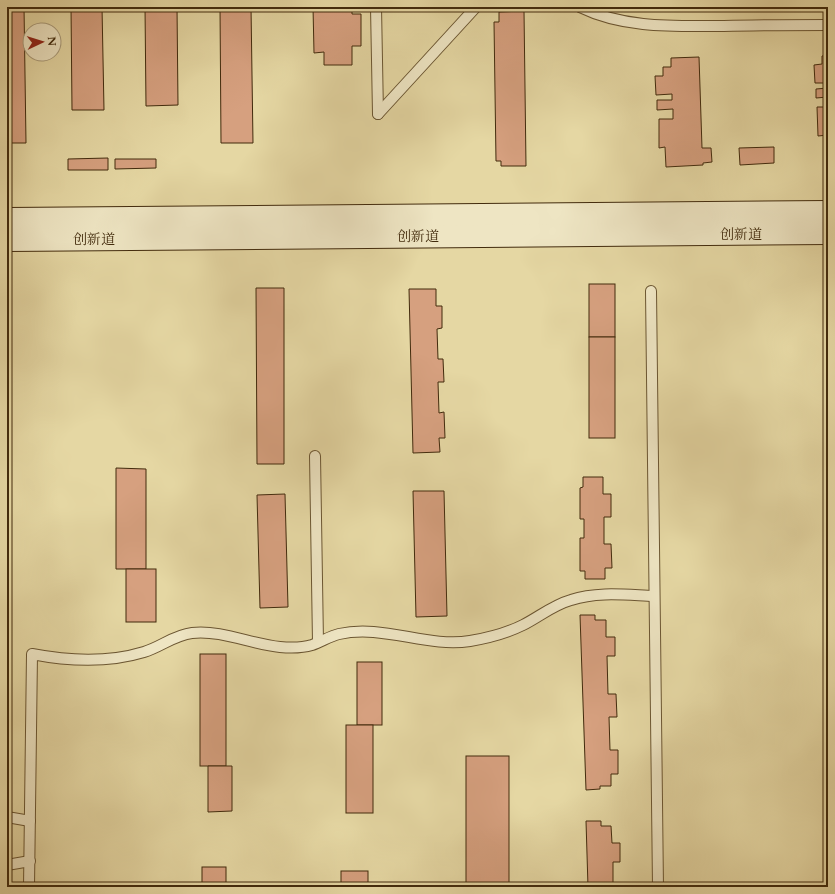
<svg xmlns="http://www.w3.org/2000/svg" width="835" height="894" font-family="Cardo,'Noto Serif SC',serif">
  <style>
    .building { fill: #d6a07f; stroke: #422b0d }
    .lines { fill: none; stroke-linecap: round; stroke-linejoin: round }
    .lane-casing { stroke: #6b5632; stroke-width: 12 }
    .secondary-casing { stroke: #422b0d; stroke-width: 24 }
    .lane { stroke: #eee5c3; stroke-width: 10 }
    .secondary { stroke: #eee5c3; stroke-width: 22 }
    .labels { text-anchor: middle; stroke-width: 3; stroke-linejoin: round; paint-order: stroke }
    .street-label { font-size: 14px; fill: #422b0d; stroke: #eee5c3 }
  </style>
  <rect width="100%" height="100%" fill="#e5d7a3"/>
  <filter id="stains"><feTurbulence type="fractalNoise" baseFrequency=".005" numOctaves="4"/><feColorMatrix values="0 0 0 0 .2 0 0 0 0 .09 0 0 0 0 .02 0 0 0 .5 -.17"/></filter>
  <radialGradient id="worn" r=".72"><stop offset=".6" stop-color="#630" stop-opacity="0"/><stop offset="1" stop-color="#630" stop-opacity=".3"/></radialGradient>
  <g class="building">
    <polygon points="7,7 24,7 26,143 7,143"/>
    <polygon points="71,7 102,7 104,110 72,110"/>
    <polygon points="145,7 177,7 178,105 146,106"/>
    <polygon points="220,7 251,7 253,143 221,143"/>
    <polygon points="313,7 352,7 352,14 361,14 361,46 352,46 352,65 324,65 324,52 314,53"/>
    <polygon points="524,11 526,166 501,166 501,161 496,161 494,22 499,22 499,12"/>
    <polygon points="828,55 828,83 815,83 814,65 822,64 822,56"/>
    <polygon points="699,57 702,148 711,148 712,162 703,163 703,165 666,167 665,147 659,148 659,119 673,119 673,109 657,110 657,100 672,100 672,94 656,95 655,76 663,76 663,67 671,67 671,58"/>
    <polygon points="828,88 828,97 816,98 816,89"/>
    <polygon points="817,107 828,107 828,135 818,136"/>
    <polygon points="774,147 774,163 740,165 739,148"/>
    <polygon points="108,158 108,170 68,170 68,159"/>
    <polygon points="115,159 156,159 156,168 115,169"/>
    <rect x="589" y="284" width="26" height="53"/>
    <polygon points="256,288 284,288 284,464 257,464"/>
    <polygon points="409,289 436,289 436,306 442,306 442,328 437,329 438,359 443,359 444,382 438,382 439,413 444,412 445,438 439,438 440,452 413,453"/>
    <rect x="589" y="337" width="26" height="101"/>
    <polygon points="116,468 146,469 146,569 116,569"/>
    <polygon points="583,477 603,477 603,494 611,494 611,517 604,517 604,544 611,544 612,568 605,568 605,579 585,579 585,571 580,571 580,538 584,538 584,519 580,519 580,488 583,487"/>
    <polygon points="413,491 444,491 447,616 416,617"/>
    <polygon points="285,494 288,607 260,608 257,495"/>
    <rect x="126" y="569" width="30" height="53"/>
    <polygon points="580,615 595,615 595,620 606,620 606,637 615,637 615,656 607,656 608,694 616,694 617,717 609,717 610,750 618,750 618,774 611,774 611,786 600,786 600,789 586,790"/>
    <rect x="200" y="654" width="26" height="112"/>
    <rect x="357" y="662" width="25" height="63"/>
    <rect x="346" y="725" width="27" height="88"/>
    <rect x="466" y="756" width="43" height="131"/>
    <polygon points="208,766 232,766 232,811 208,812"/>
    <polygon points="586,821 601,821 601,826 611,826 612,843 620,843 620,862 613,862 613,887 588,887"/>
    <rect x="202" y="867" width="24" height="20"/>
    <rect x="341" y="871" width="27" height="16"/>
  </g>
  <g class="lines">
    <g class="lane-casing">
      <g id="lane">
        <polyline points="376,7 378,114"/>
        <path d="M580,7C625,29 676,26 724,26C759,25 793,25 828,25"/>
        <polyline points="378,114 476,7"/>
        <polyline points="651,291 658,887"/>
        <polyline points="315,456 318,642"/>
        <polyline points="7,817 30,821"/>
        <polyline points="7,865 30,861"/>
        <path d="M29,887L32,654C68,661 108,663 144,652C161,647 174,635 192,633C223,630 250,644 280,647C291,648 302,648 312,645C321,642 330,636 339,634C383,624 427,648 470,641C488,638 507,633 523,625C539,617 553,605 571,600C598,591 627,595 654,596"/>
      </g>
    </g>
    <g class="secondary-casing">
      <g id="secondary">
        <polyline points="7,219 828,212"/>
        <polyline points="7,240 828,233"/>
      </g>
    </g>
    <use href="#lane" class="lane"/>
    <use href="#secondary" class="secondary"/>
  </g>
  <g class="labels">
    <g class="street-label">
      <text x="741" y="239">创新道</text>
      <text x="418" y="241">创新道</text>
      <text x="94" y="244">创新道</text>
    </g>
  </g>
  <rect width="835" height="894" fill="none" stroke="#e5d7a3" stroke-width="24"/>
  <rect x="8" y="8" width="819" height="878" fill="none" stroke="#422b0d" stroke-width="2"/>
  <rect x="12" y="12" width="811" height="870" fill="none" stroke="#422b0d"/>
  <g transform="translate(42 42) rotate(86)"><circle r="19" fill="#eee5c3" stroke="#a99b7a"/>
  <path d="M0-3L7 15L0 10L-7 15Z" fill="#8f2418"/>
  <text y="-6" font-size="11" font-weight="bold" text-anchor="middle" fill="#422b0d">N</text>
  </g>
  <rect width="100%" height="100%" filter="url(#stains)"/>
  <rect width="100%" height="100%" fill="url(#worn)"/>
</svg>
